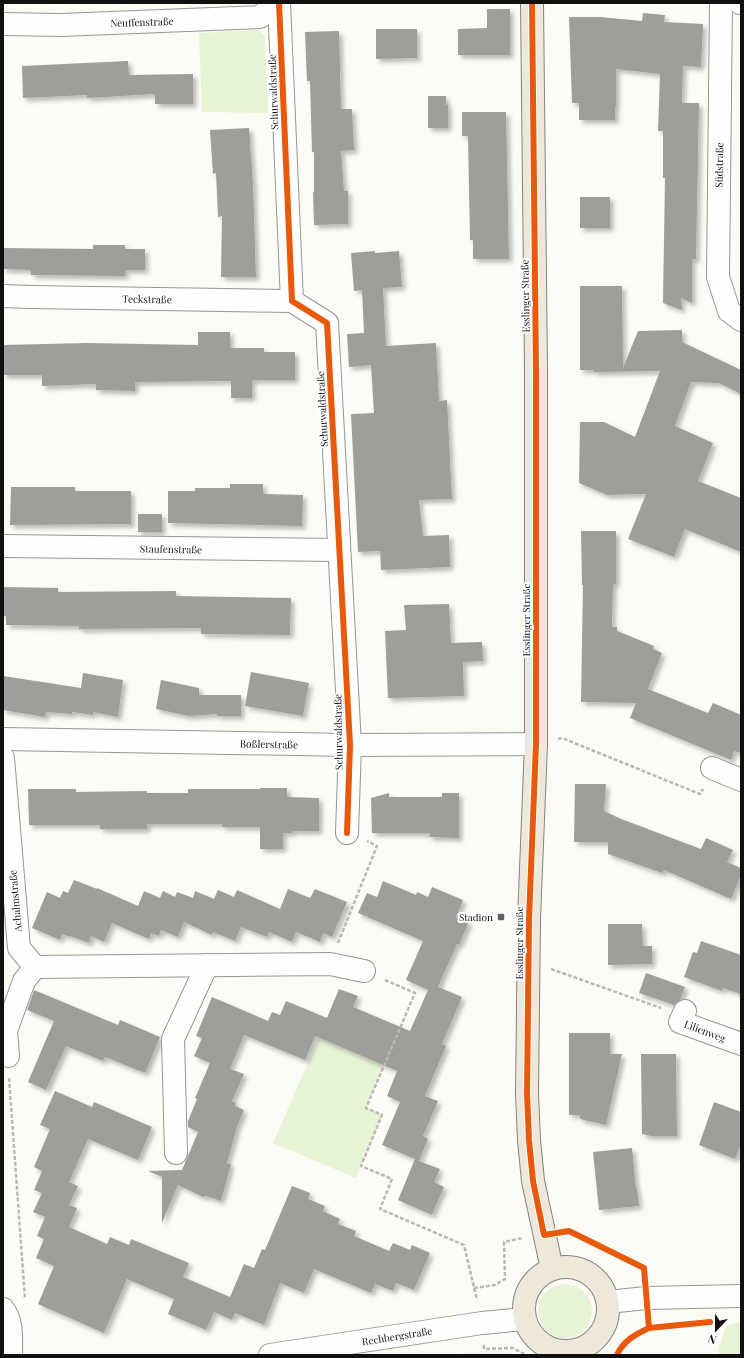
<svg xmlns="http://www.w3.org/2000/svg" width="744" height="1358" font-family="'Playfair Display',serif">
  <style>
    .industrial { fill: #f4eff2 }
    .green { fill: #e7f3d5 }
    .building { fill: #a09e9b; filter: url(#shadow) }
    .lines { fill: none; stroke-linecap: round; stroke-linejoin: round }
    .minor-casing { stroke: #969694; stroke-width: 24 }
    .major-casing { stroke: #848381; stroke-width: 24 }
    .path { stroke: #b9b9b8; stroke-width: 2.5; stroke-dasharray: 4 2; stroke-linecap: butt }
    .minor { stroke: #fffefe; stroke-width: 22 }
    .major { stroke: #eee8da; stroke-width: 22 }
    .cycleway-casing { stroke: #fff; stroke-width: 8 }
    .cycleway { stroke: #e8590c; stroke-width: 6 }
    .poi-dot { fill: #636260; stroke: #fff; stroke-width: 1.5 }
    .labels { text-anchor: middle; stroke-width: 4; stroke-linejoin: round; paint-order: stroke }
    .street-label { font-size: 10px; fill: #101010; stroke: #fff }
    .poi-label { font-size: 10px; fill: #101010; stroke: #fff; text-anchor: end }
  </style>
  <defs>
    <filter id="shadow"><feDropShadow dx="3.5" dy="3.5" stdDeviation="2" flood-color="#0004"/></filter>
  </defs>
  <rect width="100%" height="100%" fill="#fcfbf6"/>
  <polygon class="industrial" points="495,1350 511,1352 517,1355 446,1355"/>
  <g class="green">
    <polygon points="258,30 265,36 268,113 202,112 199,33"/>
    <polygon points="319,1038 384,1066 366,1108 382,1115 356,1178 273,1143"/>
    <circle cx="565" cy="1311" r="27"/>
    <polygon points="741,1322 741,1355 718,1355 720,1344 726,1326"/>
  </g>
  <g class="building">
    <polygon points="487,9 510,9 510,55 458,55 458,29 487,28"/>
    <polygon points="643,13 665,15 664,22 703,24 701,67 683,66 682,103 699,103 696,259 692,259 692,303 681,298 682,310 663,303 665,178 663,178 663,131 658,131 660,74 616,69 616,106 615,106 615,120 579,120 579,103 572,103 569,17 600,17 642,21"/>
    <polygon points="376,29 417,29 417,58 376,59"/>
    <polygon points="339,31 341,109 352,109 354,150 341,151 344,191 348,191 348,224 314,225 313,192 314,192 314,152 312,152 310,81 307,81 305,32"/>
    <polygon points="128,61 129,75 193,74 193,104 155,104 155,94 87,98 87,95 23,98 22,66"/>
    <polygon points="428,96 446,96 446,105 448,104 448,128 428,128"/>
    <polygon points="462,112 506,112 509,259 473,259 473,240 470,240 468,136 462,136"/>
    <polygon points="249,128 253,184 256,277 221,277 222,216 218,217 216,173 213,174 210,130"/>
    <rect x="580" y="197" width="30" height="31"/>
    <polygon points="93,245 125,245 125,249 145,249 145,270 125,270 125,276 31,275 31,270 3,269 3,248 93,249"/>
    <polygon points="375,251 375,253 399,251 402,287 383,288 386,346 436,343 439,401 447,400 452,499 419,500 423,536 449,535 450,567 381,570 380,551 358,552 351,414 374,413 371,365 349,367 347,334 364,333 362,290 354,291 351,253"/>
    <polygon points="580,286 622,286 623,368 638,331 682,330 682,342 741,370 741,394 719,383 691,382 675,426 713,443 698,481 741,498 741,552 685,529 674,557 628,539 646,494 607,495 579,483 580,422 604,422 635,437 660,371 594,372 594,370 580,370"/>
    <polygon points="198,332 230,332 230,348 264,348 264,352 295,352 295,380 252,380 252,398 231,398 231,381 135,382 135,391 96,390 96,384 42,386 42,375 3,375 3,345 87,343 198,345"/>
    <polygon points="230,484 263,484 263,494 303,495 302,526 168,523 168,491 195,491 195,488 230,488"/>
    <polygon points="11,487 75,487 75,491 131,491 131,524 10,525"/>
    <rect x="138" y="514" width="24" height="18"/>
    <polygon points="581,531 616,531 616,584 613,584 612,627 617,627 617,631 654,646 653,649 662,653 648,689 708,713 713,703 741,715 741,753 734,751 731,760 630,718 636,703 581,702 583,585 582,585"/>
    <polygon points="3,587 58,588 58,592 176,591 176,596 291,598 290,635 201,634 201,628 79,629 79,626 6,625 6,616 3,616"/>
    <polygon points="449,604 451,643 482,642 483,661 463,662 464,696 388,698 385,631 406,630 404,605"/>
    <polygon points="251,672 309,683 303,716 245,706"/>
    <polygon points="83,673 123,680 118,717 93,712 93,715 72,712 72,714 46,712 45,717 3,710 3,676 81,688"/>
    <polygon points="161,680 199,688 199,695 241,695 241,716 217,716 217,714 189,716 156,709"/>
    <polygon points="575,784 606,784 604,811 621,819 701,849 706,838 733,850 727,862 741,868 741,875 731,899 664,870 662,873 608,854 608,842 574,842"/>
    <polygon points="260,788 287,788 287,797 319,798 319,831 292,831 292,833 283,833 283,849 260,849 260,827 222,827 222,824 147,824 147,829 100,829 100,825 29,825 28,789 76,789 76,792 147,791 147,793 188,793 188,789 260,789"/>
    <polygon points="389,793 389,797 442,797 442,793 459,793 459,838 429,837 430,833 372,833 371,798"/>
    <polygon points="74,880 97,889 97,888 138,906 144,891 160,898 163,891 175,897 177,892 193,898 195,891 214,899 218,890 234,897 237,890 280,909 288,889 310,898 315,889 347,902 332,937 323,933 320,942 296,932 292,942 269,932 267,937 241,927 235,941 213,932 212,935 184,922 178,937 161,930 159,936 151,933 149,939 112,923 104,942 91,936 89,943 70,936 70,937 62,934 60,940 32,928 47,892 60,898 63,891 68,893"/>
    <polygon points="383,881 416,895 417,892 428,897 432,887 463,900 456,917 469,922 459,945 457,944 438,987 462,997 442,1044 446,1046 425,1096 438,1101 423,1136 428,1139 419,1161 440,1169 434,1182 444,1187 432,1215 398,1200 415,1159 382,1145 400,1102 387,1096 397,1071 315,1036 305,1060 244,1035 230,1069 244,1074 232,1101 236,1103 235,1106 244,1110 237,1127 227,1163 231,1164 221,1201 206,1196 203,1197 178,1185 162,1223 162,1177 148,1171 182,1170 198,1132 188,1127 188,1121 197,1099 195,1098 210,1063 194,1056 202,1038 196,1036 212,997 268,1021 272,1012 280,1015 286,1001 327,1018 339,989 358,996 353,1007 410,1031 428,990 406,980 423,941 358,913 367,893 377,897"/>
    <polygon points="608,924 642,924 643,946 652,946 652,964 608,965"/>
    <polygon points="701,941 741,955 741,994 723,988 722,991 684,977 693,952 697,953"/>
    <polygon points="646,973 685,987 680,1000 674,1005 639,993"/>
    <polygon points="34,990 118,1025 120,1020 160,1037 145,1073 105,1057 103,1061 66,1046 46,1090 28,1082 54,1021 27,1010"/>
    <polygon points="569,1033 610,1033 610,1054 622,1054 606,1125 580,1119 580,1115 569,1115"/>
    <polygon points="641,1054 676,1054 677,1136 651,1136 642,1134"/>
    <polygon points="55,1091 92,1107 94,1102 152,1127 138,1160 88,1139 69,1182 78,1186 69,1205 77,1208 69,1227 107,1244 110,1237 129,1245 131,1239 189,1263 183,1277 230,1297 244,1264 254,1268 262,1249 265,1250 292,1186 310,1193 308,1199 325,1206 323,1211 340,1219 338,1224 356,1231 354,1236 389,1251 393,1243 410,1250 412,1245 430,1253 414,1290 396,1283 393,1291 375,1284 371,1293 314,1269 304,1293 280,1283 264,1325 235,1313 232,1320 214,1312 206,1330 168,1314 174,1299 127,1279 104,1333 38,1304 54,1266 36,1258 44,1239 37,1236 45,1217 33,1212 42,1193 34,1190 42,1171 34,1167 50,1129 40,1125"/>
    <polygon points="714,1102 741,1112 741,1144 735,1159 699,1145"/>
    <polygon points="632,1148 636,1189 637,1189 639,1206 599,1210 593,1152"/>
  </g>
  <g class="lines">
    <g class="minor-casing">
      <g id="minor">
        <polyline points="279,3 292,301 327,323 350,745 347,833"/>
        <polyline points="721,3 718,277 729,311 741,320"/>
        <polyline points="740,3 741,3"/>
        <polyline points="3,24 61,25 260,17 275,3"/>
        <polyline points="3,296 30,297 292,301"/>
        <polyline points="3,546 339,550"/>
        <polyline points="3,739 350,745 536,744"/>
        <polyline points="3,758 19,948 35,967 330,964 364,971"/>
        <polyline points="712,768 741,780"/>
        <polyline points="685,1011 680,1022 741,1044"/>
        <polyline points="8,1056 6,1031 24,981 35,967"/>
        <polyline points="176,1153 173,1039 207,965"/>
        <polyline points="608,1302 646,1298 741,1296"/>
        <path d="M3,1309C13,1321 11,1340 11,1355"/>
        <polyline points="270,1355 482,1323 524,1319"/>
      </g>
    </g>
    <g class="major-casing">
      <g id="major">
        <polyline points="532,3 536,371 536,744 529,919 527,1094 529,1140 533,1181 552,1269"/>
        <circle cx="566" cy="1309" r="42"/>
      </g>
    </g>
    <g class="path">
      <polyline points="558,739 562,738 700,794 703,789"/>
      <polyline points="338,943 377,846 367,841"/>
      <polyline points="551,969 661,1008"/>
      <polyline points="385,980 415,993 366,1108 382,1115 361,1166 392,1179 380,1209 464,1245 477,1300"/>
      <polyline points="9,1078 25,1299"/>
      <polyline points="567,1231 569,1231 644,1268 645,1275"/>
      <polyline points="474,1288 495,1285 505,1279 504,1242 523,1238"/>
      <polyline points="484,1345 484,1349 513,1348 526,1355"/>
    </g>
    <use href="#minor" class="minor"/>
    <use href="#major" class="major"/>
    <g class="cycleway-casing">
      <g id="cycleway">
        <polyline points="279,3 292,301 327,323 350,745 347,833"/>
        <path d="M532,3L536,371V744L529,919L527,1094L529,1140L533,1181L544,1235L569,1231L644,1268L649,1328C636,1334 623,1341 617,1355"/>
        <polyline points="649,1328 710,1322"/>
      </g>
    </g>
    <use href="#cycleway" class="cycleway"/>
  </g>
  <rect class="poi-dot" x="497" y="913" width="8" height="8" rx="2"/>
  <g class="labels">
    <g class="street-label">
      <text transform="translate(142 22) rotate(-2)" y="4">Neuffenstraße</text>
      <text transform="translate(273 92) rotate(-92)" y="4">Schurwaldstraße</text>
      <text transform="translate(719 165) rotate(-89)" y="4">Südstraße</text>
      <text transform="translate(525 296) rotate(-91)" y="4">Esslinger Straße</text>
      <text transform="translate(147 299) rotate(1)" y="4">Teckstraße</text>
      <text transform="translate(322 409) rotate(-93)" y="4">Schurwaldstraße</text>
      <text transform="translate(171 549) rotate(1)" y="4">Staufenstraße</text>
      <text transform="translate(526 620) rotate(-90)" y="4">Esslinger Straße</text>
      <text transform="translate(338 732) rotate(-91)" y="4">Schurwaldstraße</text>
      <text transform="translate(269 744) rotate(1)" y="4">Boßlerstraße</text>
      <text transform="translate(15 901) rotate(-95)" y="4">Achalmstraße</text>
      <text transform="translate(519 943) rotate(-90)" y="4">Esslinger Straße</text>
      <text transform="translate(705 1031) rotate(21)" y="4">Lilienweg</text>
      <text transform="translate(397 1336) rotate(-9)" y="4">Rechbergstraße</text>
    </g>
    <g class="poi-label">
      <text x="493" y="921">Stadion</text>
    </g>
  </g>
  <rect width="744" height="1358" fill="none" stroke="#101010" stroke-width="8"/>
  <g transform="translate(716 1330) rotate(202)" stroke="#ffffff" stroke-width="3" paint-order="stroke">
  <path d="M0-3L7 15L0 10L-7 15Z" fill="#101010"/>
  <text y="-6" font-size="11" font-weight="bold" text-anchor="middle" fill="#101010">N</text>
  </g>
</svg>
